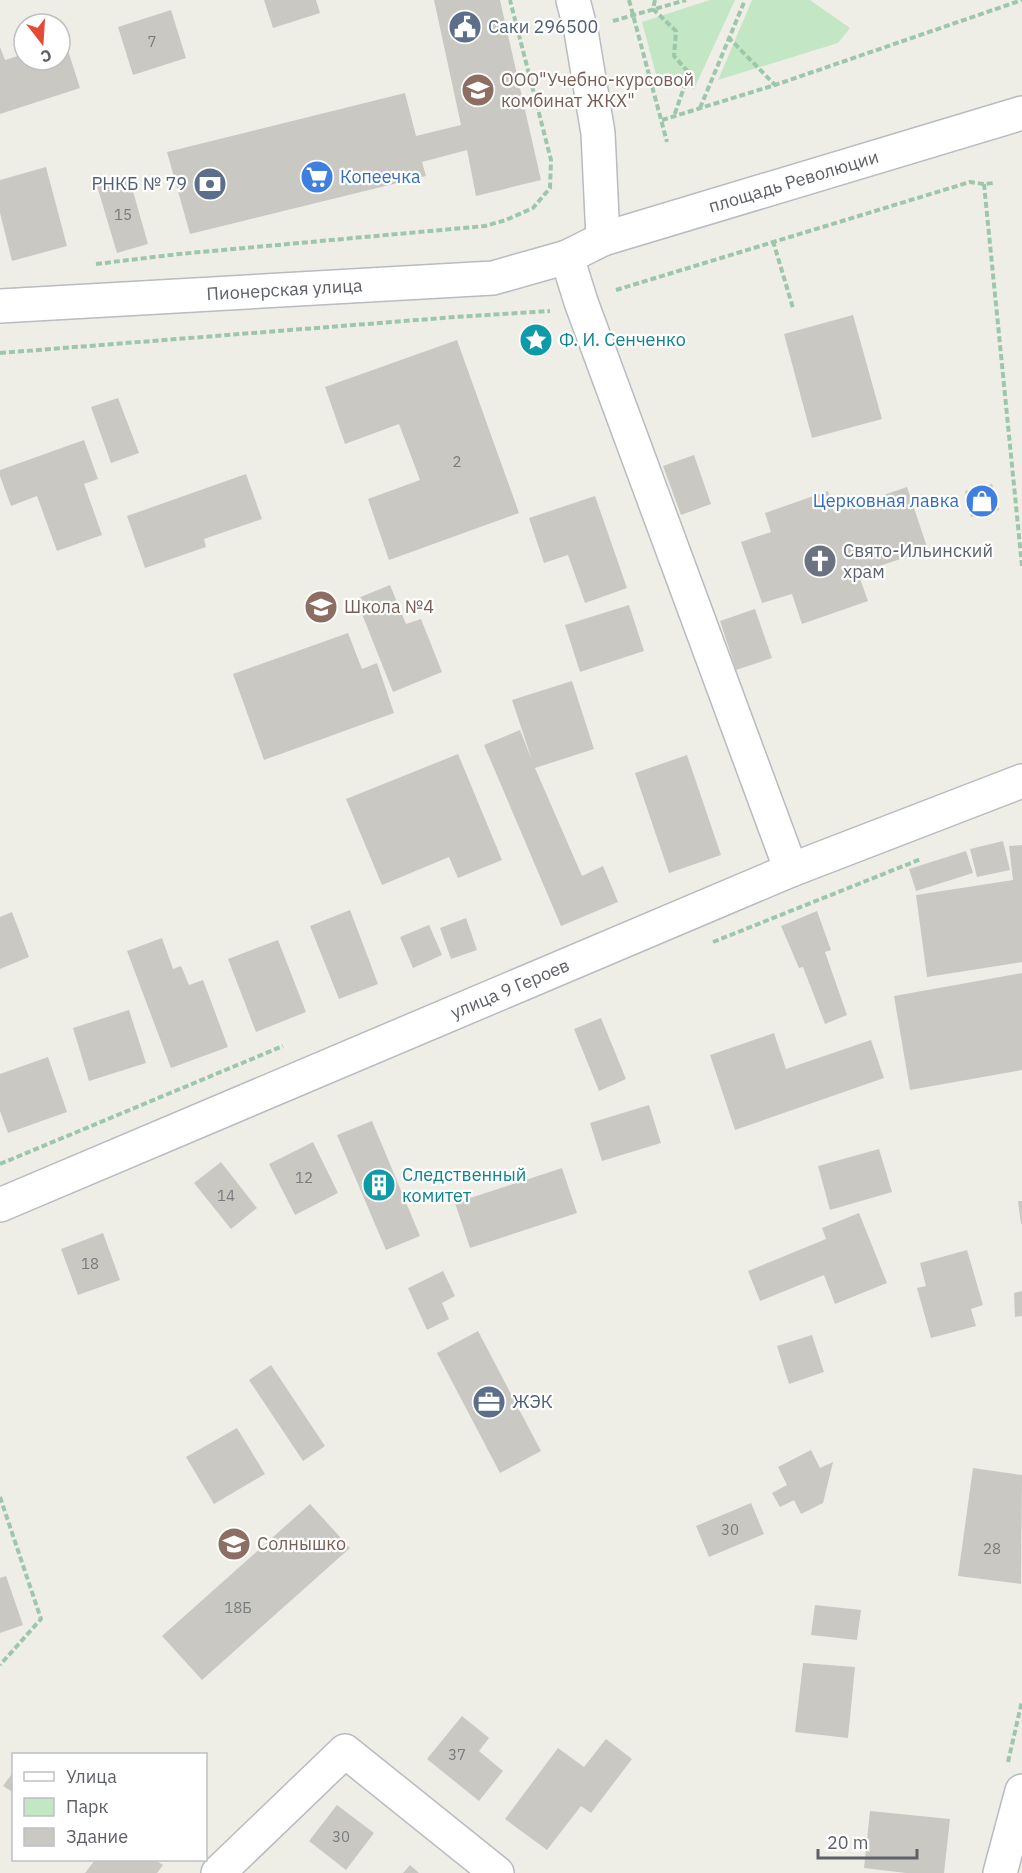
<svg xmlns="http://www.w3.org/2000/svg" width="1022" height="1873" font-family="'IBM Plex Sans',sans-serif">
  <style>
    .green { fill: #c3e6c5 }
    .building { fill: #cac8c3 }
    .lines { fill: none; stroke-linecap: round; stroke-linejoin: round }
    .minor-casing { stroke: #b8bbbf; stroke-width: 36 }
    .path { stroke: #9cc7ab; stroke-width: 4; stroke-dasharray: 6 3; stroke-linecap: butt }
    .minor { stroke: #fff; stroke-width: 33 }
    .labels { text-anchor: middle; stroke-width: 4.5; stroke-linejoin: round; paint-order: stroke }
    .number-label { font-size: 15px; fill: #787b7d }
    .service-label { font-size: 18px; fill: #4e5e75; stroke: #fff; text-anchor: start }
    .education-label { font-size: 18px; fill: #785e54; stroke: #fff; text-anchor: start }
    .shop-label { font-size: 18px; fill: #366cbe; stroke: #fff; text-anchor: start }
    .street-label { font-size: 18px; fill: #5d6166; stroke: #fff }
    .culture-label { font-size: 18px; fill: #0d838f; stroke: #fff; text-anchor: start }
    .worship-label { font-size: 18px; fill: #5b616d; stroke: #fff; text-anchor: start }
  </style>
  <rect width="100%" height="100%" fill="#efeee6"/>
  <g class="green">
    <polygon points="710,0 735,0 694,89 657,78 642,22"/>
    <polygon points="752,0 810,0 850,28 838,43 718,80"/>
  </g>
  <g class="building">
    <polygon points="264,0 316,0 320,13 273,28"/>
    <polygon points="434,0 500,0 541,180 476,196 467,150 422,162 426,176 190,234 167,152 405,93 416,136 461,125"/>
    <polygon points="171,10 186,58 133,75 118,27"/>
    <polygon points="65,41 80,88 0,114 0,47 5,60 24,54 24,60 60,60 60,42"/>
    <polygon points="46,167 67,246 12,261 0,213 0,180"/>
    <polygon points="129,177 148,244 117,253 97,186"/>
    <polygon points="853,315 882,419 812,438 784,334"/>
    <polygon points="457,340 519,513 389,560 368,499 420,480 399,424 345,444 325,387"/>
    <polygon points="118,398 139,453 111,463 91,407"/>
    <polygon points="84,440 98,479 84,484 102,535 57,551 37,496 11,506 0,476 0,470"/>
    <polygon points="694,455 711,504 681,515 663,466"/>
    <polygon points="246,474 262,519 204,539 206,547 145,568 127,516"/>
    <polygon points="992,484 999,510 971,517 965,491"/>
    <polygon points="907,487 928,550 858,573 868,601 802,624 792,594 762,603 741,542 771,532 765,513 828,491 834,512"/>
    <polygon points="595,496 627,588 585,603 568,555 544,563 529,518"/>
    <polygon points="390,585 406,624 421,619 442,672 393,692 356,599"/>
    <polygon points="629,605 644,651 580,672 565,625"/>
    <polygon points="755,609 772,658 736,670 720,621"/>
    <polygon points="348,633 362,669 377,663 394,713 264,760 233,674"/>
    <polygon points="572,681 594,749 535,768 582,876 603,866 618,902 561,926 484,745 520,730 532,760 512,700"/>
    <polygon points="458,754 502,860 458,878 449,857 382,885 346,799"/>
    <polygon points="687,755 721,855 669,873 635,773"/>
    <polygon points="1003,841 1010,870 977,877 970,849"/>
    <polygon points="1022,845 1022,962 927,977 916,895 1013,880 1009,846"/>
    <polygon points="966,851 973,873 916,891 909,869"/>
    <polygon points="350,910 378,984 339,999 310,926"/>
    <polygon points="817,911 831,950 825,952 847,1015 825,1024 803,967 799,968 781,926"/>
    <polygon points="12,912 29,957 0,969 0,917"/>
    <polygon points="466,918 477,950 451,959 440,928"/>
    <polygon points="429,925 442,955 413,968 400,937"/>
    <polygon points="162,938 173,969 181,966 189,985 203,980 228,1047 171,1068 127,951"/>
    <polygon points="278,940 306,1012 256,1032 228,959"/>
    <polygon points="1022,973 1022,1070 910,1090 894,996"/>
    <polygon points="129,1010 146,1063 89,1081 73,1028"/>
    <polygon points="601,1018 626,1079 599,1091 574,1029"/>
    <polygon points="774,1033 786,1069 871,1040 884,1078 735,1130 710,1055"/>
    <polygon points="48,1057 67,1112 8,1133 0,1111 0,1074"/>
    <polygon points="649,1105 661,1143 602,1161 590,1123"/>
    <polygon points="372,1121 420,1236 386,1250 337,1135"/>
    <polygon points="313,1142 338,1193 295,1215 269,1164"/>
    <polygon points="879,1149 892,1192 830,1210 818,1166"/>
    <polygon points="221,1162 257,1208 231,1229 194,1183"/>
    <polygon points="562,1168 577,1213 470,1248 455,1203"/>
    <polygon points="1018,1201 1022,1201 1022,1224 1021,1224"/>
    <polygon points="859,1213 887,1283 835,1304 824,1275 760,1301 748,1271 826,1239 822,1228"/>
    <polygon points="103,1233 120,1280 78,1295 61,1249"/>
    <polygon points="967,1250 983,1305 971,1309 976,1326 931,1338 917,1288 926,1286 920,1263"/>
    <polygon points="443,1271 455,1296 442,1303 449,1319 427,1330 408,1288"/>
    <polygon points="1022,1291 1022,1316 1015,1317 1014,1293"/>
    <polygon points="478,1331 541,1451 500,1473 437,1353"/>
    <polygon points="812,1335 824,1372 789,1384 777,1346"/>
    <polygon points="271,1365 325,1446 303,1461 249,1380"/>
    <polygon points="237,1428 265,1474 214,1504 186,1457"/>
    <polygon points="811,1450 820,1468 833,1462 823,1503 801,1514 794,1500 780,1507 772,1493 787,1485 778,1467"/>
    <polygon points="973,1468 1022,1475 1021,1584 958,1576"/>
    <polygon points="751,1503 764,1534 709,1557 696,1526"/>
    <polygon points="310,1504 350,1548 202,1680 162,1636"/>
    <polygon points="6,1576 23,1625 0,1633 0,1578"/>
    <polygon points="815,1605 861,1610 857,1640 811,1635"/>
    <polygon points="803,1663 855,1667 848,1738 795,1732"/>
    <polygon points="462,1716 489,1738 479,1751 503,1771 479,1801 427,1759"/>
    <polygon points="606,1739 632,1759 591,1813 581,1806 547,1850 505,1819 558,1748 584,1767"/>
    <polygon points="14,1771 14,1793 3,1786"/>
    <polygon points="337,1805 374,1833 346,1870 309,1841"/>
    <polygon points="870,1811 950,1819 944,1873 906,1873 864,1868"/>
    <polygon points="95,1860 155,1860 163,1865 157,1873 85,1873"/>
    <polygon points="410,1865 419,1873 403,1873"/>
  </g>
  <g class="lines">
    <g class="minor-casing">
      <g id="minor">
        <polyline points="573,0 581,31 598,133 603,239"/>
        <polyline points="567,257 581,302 791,870"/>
        <path id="s1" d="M0,306L493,278L567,257L603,239L1022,113"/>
        <path id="s2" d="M0,1205L791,870L1022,781"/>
        <polyline points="218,1873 345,1751 497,1873"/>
        <polyline points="1000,1873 1022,1791"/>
      </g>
    </g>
    <g class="path">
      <polyline points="629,0 667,142"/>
      <polyline points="655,0 653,9 676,31 674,56 689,73 674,116"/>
      <polyline points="613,21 686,0"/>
      <polyline points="728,37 775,85"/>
      <polyline points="700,108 745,0"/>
      <polyline points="662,120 775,85 1022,0"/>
      <polyline points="984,184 1022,566"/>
      <polyline points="773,241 793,308"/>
      <polyline points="96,264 179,254 485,226 506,220 533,208 550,188 551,160 510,0"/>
      <polyline points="616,290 970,182 984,184 994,183"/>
      <polyline points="0,353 455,317 550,311"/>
      <polyline points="713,942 921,859"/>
      <polyline points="0,1164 283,1046"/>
      <polyline points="0,1497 41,1619 0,1665"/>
      <polyline points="1008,1762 1022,1701"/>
    </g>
    <use href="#minor" class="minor"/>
  </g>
  <defs>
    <g id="civic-disc" transform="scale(1.725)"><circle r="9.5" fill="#5c6f8a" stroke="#fff"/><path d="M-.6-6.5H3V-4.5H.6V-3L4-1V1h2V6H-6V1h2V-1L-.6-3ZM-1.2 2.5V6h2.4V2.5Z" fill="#fff"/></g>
    <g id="university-disc" transform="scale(1.725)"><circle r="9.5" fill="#8d6e63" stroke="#fff"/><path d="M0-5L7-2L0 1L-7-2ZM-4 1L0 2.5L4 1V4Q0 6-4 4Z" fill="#fff"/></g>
    <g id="supermarket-disc" transform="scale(1.725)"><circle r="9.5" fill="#3f7fe0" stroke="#fff"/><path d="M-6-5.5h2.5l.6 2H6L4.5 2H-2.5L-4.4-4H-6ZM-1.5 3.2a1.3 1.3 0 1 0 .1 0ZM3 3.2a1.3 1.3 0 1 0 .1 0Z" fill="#fff"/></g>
    <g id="bank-disc" transform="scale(1.725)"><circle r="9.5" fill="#5c6f8a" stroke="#fff"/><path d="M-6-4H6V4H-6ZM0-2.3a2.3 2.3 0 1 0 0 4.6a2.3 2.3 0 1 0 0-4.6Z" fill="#fff"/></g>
    <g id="sight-disc" transform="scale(1.725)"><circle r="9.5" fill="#0f9aa8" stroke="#fff"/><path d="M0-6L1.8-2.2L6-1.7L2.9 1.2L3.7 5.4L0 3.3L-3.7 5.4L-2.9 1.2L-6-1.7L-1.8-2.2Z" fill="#fff"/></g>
    <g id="shop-disc" transform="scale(1.725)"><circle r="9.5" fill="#3f7fe0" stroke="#fff"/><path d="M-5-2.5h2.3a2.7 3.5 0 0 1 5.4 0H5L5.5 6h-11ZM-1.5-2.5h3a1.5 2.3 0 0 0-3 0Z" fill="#fff"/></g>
    <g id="church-disc" transform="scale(1.725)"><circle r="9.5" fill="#6b7280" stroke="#fff"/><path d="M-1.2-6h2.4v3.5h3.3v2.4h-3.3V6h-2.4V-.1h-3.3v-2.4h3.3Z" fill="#fff"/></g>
    <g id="school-disc" transform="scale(1.725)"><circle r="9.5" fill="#8d6e63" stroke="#fff"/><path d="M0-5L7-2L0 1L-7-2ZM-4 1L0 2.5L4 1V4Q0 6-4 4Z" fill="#fff"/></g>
    <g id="building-disc" transform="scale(1.725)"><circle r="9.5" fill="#0f9aa8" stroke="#fff"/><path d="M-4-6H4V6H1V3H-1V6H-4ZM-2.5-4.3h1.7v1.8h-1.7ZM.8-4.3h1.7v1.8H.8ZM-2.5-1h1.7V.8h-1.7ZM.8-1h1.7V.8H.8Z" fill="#fff"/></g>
    <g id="office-disc" transform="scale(1.725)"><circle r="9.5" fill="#5c6f8a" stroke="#fff"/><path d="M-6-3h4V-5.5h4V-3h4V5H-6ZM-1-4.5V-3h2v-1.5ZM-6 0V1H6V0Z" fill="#fff"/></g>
  </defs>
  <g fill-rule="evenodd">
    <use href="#civic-disc" x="465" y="27"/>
    <use href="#university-disc" x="478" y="90"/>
    <use href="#supermarket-disc" x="317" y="177"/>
    <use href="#bank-disc" x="210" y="184"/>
    <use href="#sight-disc" x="536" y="340"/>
    <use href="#shop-disc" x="982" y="501"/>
    <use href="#church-disc" x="820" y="561"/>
    <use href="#school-disc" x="321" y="607"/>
    <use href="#building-disc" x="379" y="1185"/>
    <use href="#office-disc" x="489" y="1402"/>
    <use href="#school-disc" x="234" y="1544"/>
  </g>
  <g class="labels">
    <g class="number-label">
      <text x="152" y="47">7</text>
      <text x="123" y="220">15</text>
      <text x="457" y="467">2</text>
      <text x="304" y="1183">12</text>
      <text x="226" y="1201">14</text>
      <text x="90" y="1269">18</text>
      <text x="730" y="1535">30</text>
      <text x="992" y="1554">28</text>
      <text x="238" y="1613">18Б</text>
      <text x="457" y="1760">37</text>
      <text x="341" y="1842">30</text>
    </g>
    <g class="service-label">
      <text x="488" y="33">Саки 296500</text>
      <text x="187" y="190" text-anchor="end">РНКБ № 79</text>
      <text x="512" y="1408">ЖЭК</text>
    </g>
    <g class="education-label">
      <text x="501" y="86">ООО"Учебно-курсовой<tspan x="501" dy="21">комбинат ЖКХ"</tspan></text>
      <text x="344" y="613">Школа №4</text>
      <text x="257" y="1550">Солнышко</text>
    </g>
    <g class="shop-label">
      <text x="340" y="183">Копеечка</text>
      <text x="959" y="507" text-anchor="end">Церковная лавка</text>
    </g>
    <g class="street-label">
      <text dy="6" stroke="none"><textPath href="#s1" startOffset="810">площадь Революции</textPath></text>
      <text dy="6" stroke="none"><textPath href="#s1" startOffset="285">Пионерская улица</textPath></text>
      <text dy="6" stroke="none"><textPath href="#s2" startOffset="554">улица 9 Героев</textPath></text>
    </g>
    <g class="culture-label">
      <text x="559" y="346">Ф. И. Сенченко</text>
      <text x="402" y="1181">Следственный<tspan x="402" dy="21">комитет</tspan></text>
    </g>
    <g class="worship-label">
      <text x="843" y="557">Свято-Ильинский<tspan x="843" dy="21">храм</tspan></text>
    </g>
  </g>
  <rect x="12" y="1753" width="195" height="108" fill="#ffffff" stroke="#bec0c2" stroke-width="1.5"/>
  <rect x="24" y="1772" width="30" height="9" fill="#ffffff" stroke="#bec0c2" stroke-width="1.5"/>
  <text x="66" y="1783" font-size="18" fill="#5d6166">Улица</text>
  <rect x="24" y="1798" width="30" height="18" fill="#c3e6c5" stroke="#bec0c2" stroke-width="1.5"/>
  <text x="66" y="1813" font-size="18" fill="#5d6166">Парк</text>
  <rect x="24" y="1828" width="30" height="18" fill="#cac8c3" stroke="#bec0c2" stroke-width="1.5"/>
  <text x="66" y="1843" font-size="18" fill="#5d6166">Здание</text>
  <g transform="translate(42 42) rotate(163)"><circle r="28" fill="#ffffff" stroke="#bec0c2" stroke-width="1.5"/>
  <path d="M0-4.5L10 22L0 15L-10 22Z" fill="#e64b35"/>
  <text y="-9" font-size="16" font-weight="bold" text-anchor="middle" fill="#5d6166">С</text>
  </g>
  <path d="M818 1849v9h99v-9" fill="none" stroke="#5d6166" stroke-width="3"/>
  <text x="827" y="1849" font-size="18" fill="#5d6166" stroke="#ffffff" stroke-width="4.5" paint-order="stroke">20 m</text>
</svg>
